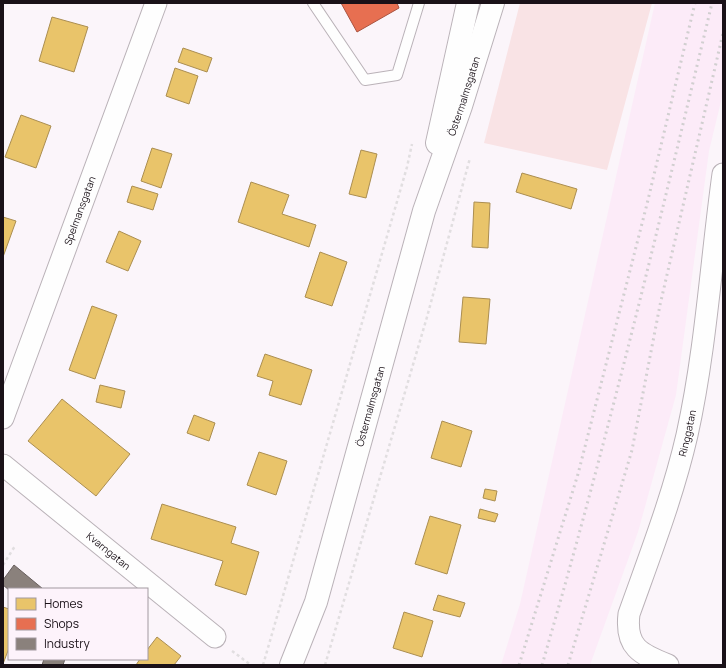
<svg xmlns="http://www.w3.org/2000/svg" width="726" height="668" font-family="Manrope,sans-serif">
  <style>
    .built { fill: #fcebf8 }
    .green { fill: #f9e3e5 }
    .homes { fill: #e9c46a; stroke: #ab8e51 }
    .shops { fill: #e76f51; stroke: #aa5340 }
    .industry { fill: #8a817c; stroke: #685f5e }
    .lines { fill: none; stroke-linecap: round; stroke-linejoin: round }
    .service-casing { stroke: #bab2b8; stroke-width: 12 }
    .minor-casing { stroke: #bab2b8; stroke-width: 23 }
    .secondary-casing { stroke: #bab2b8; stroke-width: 24 }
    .path { stroke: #e1dee0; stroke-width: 2.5; stroke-dasharray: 3 3; stroke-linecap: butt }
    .service { stroke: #fefefe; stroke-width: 10 }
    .minor { stroke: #fefefe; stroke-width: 21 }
    .secondary { stroke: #fefefe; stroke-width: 22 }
    .rail { stroke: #d1cfd0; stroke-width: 3; stroke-dasharray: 2 4; stroke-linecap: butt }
    .labels { text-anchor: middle; stroke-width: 4; stroke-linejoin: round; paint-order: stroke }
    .street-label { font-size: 10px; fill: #1a1118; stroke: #fdf3fb }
  </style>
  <rect width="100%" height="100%" fill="#fbf5fa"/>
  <polygon class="built" points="655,3 723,3 723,93 709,151 676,395 638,532 590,665 501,665 520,604"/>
  <polygon class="green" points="520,3 652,3 607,170 484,143"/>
  <g class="homes">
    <polygon points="52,17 88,27 74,72 39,61"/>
    <polygon points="183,48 212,58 207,72 178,62"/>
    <polygon points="175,68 198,76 189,104 166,96"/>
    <polygon points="21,115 51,126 36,168 5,157"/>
    <polygon points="152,148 172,154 161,188 141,181"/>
    <polygon points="361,150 377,154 366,198 349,194"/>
    <polygon points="522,173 577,189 571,209 516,192"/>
    <polygon points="251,182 289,195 282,214 316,225 309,247 238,222"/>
    <polygon points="132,186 158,194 153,210 127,202"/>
    <polygon points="474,202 490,203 488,248 472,247"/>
    <polygon points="3,217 16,221 3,257"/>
    <polygon points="119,231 141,241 128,271 106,262"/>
    <polygon points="320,252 347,262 332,306 305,297"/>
    <polygon points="463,297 490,299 486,344 459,342"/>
    <polygon points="92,306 117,315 95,379 69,370"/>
    <polygon points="265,354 312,370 301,405 269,395 273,381 257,376"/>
    <polygon points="100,385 125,391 121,408 96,402"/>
    <polygon points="62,399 130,454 96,496 28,441"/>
    <polygon points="194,415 215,423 209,441 187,433"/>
    <polygon points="442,421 472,431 461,467 431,458"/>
    <polygon points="259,452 287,461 276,495 247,485"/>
    <polygon points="485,489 497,491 495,501 483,498"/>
    <polygon points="162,504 236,527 231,543 259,552 246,595 215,585 223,561 151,539"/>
    <polygon points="480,509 498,514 495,522 478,518"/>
    <polygon points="430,516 461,525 447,574 415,564"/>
    <polygon points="438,595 465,603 460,617 433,610"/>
    <polygon points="3,607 9,609 9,648 3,664"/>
    <polygon points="404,612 433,621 422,657 393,648"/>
    <polygon points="157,637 181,656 174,665 136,665 140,659 147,659 147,650"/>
  </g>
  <polygon class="shops" points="341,3 397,3 399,8 357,32"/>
  <g class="industry">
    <polygon points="14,565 43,589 9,590 3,585 3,580"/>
    <polygon points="44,659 65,659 63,665 42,665"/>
  </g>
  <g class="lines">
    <g class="service-casing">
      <polyline id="service" points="313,3 365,80 397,75 419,3"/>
    </g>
    <g class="minor-casing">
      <g id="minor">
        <path id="s1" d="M3,418L156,3"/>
        <path id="s2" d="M3,465L215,637"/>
        <path id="s3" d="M668,665C640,654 625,647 629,614C650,555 673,496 687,435C706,349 711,261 723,174"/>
      </g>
    </g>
    <g class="secondary-casing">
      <g id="secondary">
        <polyline points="437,143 468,3"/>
        <path id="s4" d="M291,665L316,602L424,211L461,106L493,3"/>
      </g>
    </g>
    <g class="path">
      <polyline points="3,565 15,546"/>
      <polyline points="232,651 251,665"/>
      <polyline points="263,665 407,167 412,144"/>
      <polyline points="325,665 427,317 470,158"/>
    </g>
    <use href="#service" class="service"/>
    <use href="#minor" class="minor"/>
    <use href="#secondary" class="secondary"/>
    <g class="rail">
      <polyline points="519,665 578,474 647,204 695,3"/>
      <path d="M542,665C606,446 659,225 712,3"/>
      <polyline points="568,665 632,450 660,305 723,33"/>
    </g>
  </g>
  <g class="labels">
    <g class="street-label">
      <text dy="4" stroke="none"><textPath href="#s4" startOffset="595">Östermalmsgatan</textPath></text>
      <text dy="4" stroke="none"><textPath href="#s1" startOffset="221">Spelmansgatan</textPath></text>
      <text dy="4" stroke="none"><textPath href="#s4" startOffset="271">Östermalmsgatan</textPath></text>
      <text dy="4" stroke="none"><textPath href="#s3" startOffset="262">Ringgatan</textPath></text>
      <text dy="4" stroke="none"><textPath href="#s2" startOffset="136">Kvarngatan</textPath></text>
    </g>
  </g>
  <rect width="726" height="668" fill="none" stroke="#1a1118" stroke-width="8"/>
  <rect x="8" y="588" width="140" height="72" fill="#fdf3fb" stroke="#a299a0"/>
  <rect x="16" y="598" width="20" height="12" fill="#e9c46a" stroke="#a299a0"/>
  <text x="44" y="608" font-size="12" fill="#1a1118">Homes</text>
  <rect x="16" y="618" width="20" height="12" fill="#e76f51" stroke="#a299a0"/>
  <text x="44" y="628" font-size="12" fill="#1a1118">Shops</text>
  <rect x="16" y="638" width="20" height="12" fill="#8a817c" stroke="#a299a0"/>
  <text x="44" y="648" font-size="12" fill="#1a1118">Industry</text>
</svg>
